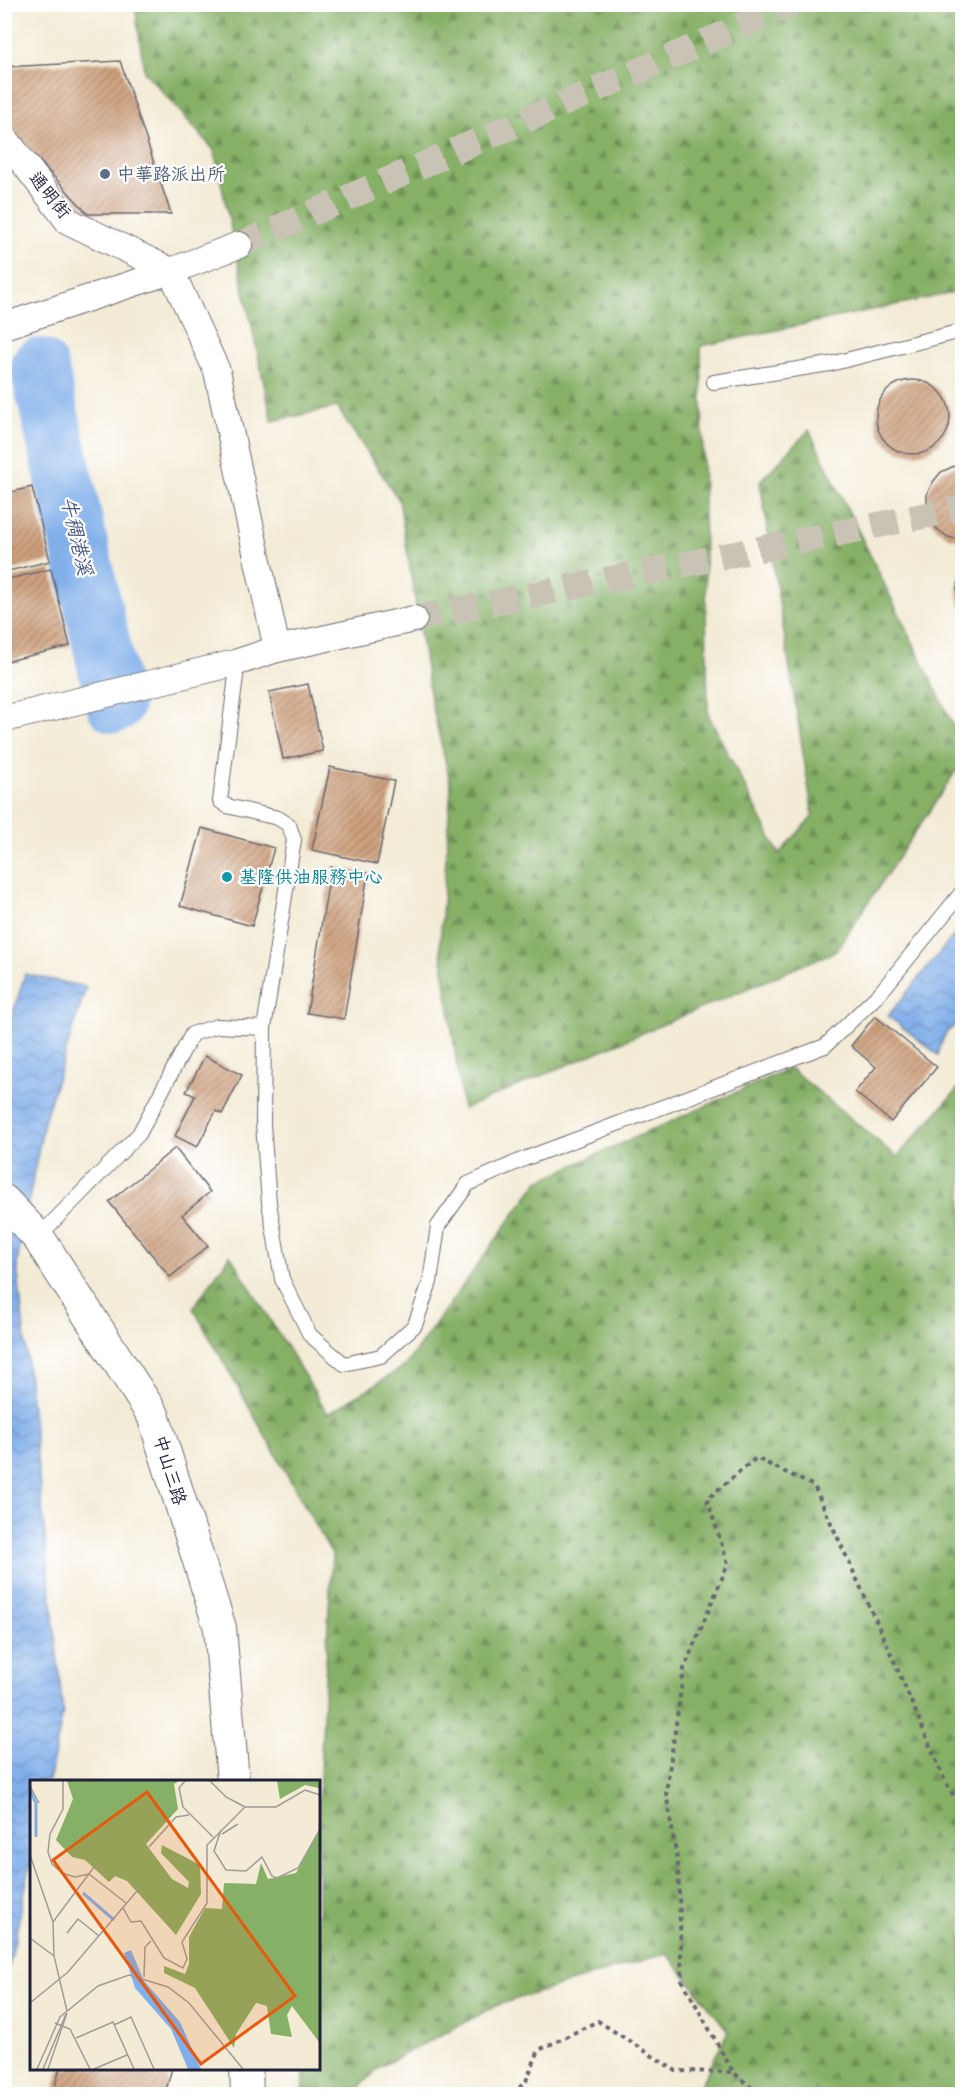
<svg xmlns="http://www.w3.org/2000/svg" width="967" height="2099" font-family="'Shantell Sans','LXGW WenKai TC',sans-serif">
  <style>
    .forest { fill: url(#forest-firs); stroke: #546950; stroke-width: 1.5 }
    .water { fill: url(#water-waves); stroke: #516892; stroke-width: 1.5 }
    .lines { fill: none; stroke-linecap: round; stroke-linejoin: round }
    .river { stroke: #80afea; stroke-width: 58 }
    .building { fill: url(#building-hatch) }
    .minor-tunnel { stroke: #c9c3b6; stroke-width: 26; stroke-dasharray: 26 13; stroke-linecap: butt }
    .service-casing { stroke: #6b6871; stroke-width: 16 }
    .minor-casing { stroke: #6b6871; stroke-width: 28 }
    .tertiary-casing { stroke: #6b6871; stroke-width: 34 }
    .path { stroke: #6b6871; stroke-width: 4; stroke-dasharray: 4.5 4.5; stroke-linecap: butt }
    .service { stroke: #fff; stroke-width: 14 }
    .minor { stroke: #fff; stroke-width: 26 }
    .tertiary { stroke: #fff; stroke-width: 32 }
    .service-dot { fill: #5c6f8a; stroke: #fff; stroke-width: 2 }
    .culture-dot { fill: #0f9aa8; stroke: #fff; stroke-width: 2 }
    .labels { text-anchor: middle; stroke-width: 4.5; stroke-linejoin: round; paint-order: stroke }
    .service-label { font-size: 18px; fill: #4e5e75; stroke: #fff; text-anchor: start }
    .street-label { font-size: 18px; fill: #22223b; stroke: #fff }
    .culture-label { font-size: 18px; fill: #0d838f; stroke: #fff; text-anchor: start }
    .water-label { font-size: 20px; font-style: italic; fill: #485a81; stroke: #fff }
    .inset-river { fill: none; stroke: #80afea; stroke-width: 3 }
    .inset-road { fill: none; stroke: #9f9b97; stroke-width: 1.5 }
    .view { fill: #e8590c; fill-opacity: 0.15; stroke: #e8590c; stroke-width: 3 }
    .inset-edge { fill: none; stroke: #22223b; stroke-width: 3 }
  </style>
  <defs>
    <pattern id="forest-firs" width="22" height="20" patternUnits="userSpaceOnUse" patternTransform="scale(1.5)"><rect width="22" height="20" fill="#86b066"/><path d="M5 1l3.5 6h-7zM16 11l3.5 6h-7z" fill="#6d8f55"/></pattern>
    <pattern id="water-waves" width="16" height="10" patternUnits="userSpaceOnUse" patternTransform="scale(1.5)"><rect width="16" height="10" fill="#80afea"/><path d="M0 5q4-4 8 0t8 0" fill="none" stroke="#688ebf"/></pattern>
    <pattern id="building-hatch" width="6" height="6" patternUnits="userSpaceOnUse" patternTransform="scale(1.5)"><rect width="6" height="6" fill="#cea17e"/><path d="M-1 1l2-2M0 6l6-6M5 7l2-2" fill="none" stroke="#a78368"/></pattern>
  </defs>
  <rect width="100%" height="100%" fill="#fff"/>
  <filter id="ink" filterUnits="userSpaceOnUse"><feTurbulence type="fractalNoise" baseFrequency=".0167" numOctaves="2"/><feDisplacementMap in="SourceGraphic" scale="12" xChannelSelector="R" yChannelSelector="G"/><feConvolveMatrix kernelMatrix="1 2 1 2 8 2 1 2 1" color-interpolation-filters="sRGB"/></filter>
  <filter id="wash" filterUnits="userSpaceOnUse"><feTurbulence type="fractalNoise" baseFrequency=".008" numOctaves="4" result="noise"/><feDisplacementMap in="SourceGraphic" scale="24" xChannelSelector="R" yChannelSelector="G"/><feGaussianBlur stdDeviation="1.35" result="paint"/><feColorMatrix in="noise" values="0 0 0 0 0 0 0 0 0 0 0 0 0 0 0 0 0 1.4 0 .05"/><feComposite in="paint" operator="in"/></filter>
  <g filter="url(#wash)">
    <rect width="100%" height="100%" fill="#f3ebd5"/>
    <g class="forest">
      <polygon points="135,5 962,5 962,291 701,346 708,714 779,854 813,816 760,481 809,430 962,743 962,762 836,951 463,1109 440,944 451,786 431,700 399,500 337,407 272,421 214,150 144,71"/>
      <polygon points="790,1068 897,1157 962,1084 962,2094 696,2094 728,2031 667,1953 500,2004 379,2067 354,2094 302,2094 304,2068 318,2068 318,1807 332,1554 193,1308 230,1255 328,1414 405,1366 538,1181"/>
    </g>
    <g class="water">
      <path d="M955,934L962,939V1022C945,1029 942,1038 938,1055L888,1016Z"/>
      <polygon points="25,974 86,987 44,1121 17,1263 63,1712 49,1781 32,1781 31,1861 5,1987 4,1043"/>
    </g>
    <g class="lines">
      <polyline class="river" points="39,367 115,704"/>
    </g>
    <g id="blocks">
      <g class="building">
        <polygon points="120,61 171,214 88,214 15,134 4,100 4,67"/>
        <circle cx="913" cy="417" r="37"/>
        <polygon points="962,464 962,540 961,540 948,537 937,529 930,519 927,506 927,494 933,482 941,472 952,467"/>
        <polygon points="32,487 50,561 4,572 4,494"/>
        <polygon points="51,569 70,646 4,662 4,580"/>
        <polygon points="962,572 962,611 959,602 957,588"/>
        <polygon points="308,684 323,751 283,759 269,692"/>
        <polygon points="330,767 394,781 377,864 312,850"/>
        <polygon points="202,828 274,848 252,926 180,906"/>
        <polygon points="331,867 368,873 344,1019 307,1013"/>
        <polygon points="875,1016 937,1067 891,1122 855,1092 876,1067 851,1046"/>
        <polygon points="205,1056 242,1075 222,1114 216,1111 197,1147 175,1136 195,1096 186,1092"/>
        <polygon points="175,1148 210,1192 182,1215 208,1246 170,1277 109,1202"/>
        <polygon points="60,2068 172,2068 165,2094 53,2094"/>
      </g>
    </g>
  </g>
  <g filter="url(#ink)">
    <use href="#blocks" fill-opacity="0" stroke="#6b6871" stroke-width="1.5"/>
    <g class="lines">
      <g class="minor-tunnel">
        <polyline points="239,245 792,4"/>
        <polyline points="414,619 962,508"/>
      </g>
      <g class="service-casing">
        <g id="service">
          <polyline points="714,382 830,364 962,331"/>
          <polyline points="235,663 236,676 220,801 227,806 278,818 289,825 294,840 264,1028 263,1124 269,1203 282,1279 310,1335 344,1364 381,1356 415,1325 430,1282 438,1226 468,1184 524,1159 825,1046 880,993 962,892"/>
          <polyline points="38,1237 139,1134 192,1034 217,1026 264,1028"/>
        </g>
      </g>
      <g class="minor-casing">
        <g id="minor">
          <polyline points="4,137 68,221 171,271"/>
          <polyline points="171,271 217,371 277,649"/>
          <polyline points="4,326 171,271 239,245"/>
          <polyline points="4,719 235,663 277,649 414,619"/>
        </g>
      </g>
      <g class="tertiary-casing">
        <g id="tertiary">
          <polyline points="4,1201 38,1237 153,1415 220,1628 233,1781"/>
          <polyline points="246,2068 247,2094"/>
        </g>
      </g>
      <g class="path">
        <polyline points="513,2094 526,2081 539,2050 598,2021 676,2071 733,2072"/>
        <polyline points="759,2094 733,2072 682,1980 678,1866 666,1792 684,1669 728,1564 707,1499 756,1458 814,1486 888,1647 945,1781 962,1808"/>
      </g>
      <use href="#service" class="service"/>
      <use href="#minor" class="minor"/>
      <use href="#tertiary" class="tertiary"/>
    </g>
  </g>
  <circle class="service-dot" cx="105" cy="174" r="6"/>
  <circle class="culture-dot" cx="227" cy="877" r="6"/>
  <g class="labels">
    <g class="service-label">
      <text x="117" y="180">中華路派出所</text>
    </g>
    <g class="street-label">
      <text transform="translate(50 195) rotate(51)" y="6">通明街</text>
      <text transform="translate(170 1470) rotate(73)" y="6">中山三路</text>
    </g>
    <g class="culture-label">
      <text x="239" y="883">基隆供油服務中心</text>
    </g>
    <g class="water-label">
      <text transform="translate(77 536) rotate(77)" y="7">牛稠港溪</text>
    </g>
  </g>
  <g transform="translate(30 1780)">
    <rect width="290" height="290" fill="#f3ebd5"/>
    <path d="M37,1H149L144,4L148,29L116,64L142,99L158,108L159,102L131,73L132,65L170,85L171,114L146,155L97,101L85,96L79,102L55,80L42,77L26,60L43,19ZM247,1H289V8L275,5L250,19ZM289,50V262L262,226L257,235L262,257L241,254L237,226L226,223L206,254L204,268L165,208L134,193V186L155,194L159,184V157L175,128L192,129L194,103L226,104L231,83L238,99L266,93Z" fill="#86b066"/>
    <path d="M101,170L114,201L150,242L171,289H158L141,249L105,208L94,173Z" fill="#80afea"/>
    <path class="inset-river" d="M0,10L6,23V57M53,113L84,140"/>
    <path class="inset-road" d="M33,1V29L20,54L18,72L22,84L32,93L45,97L59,94M155,1L149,8L153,27L183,57M0,6L9,23M215,27H246L275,10L290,15M191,50L184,71L196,90L216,91L232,77L242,96L247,98L268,88L290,49M192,54L208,44M119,67L146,37L159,35M0,75L23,142L24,176L37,231M59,94L96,123M93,128L101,142L111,141L134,178L153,188L157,179L152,162L177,123V65L215,27L196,17L180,1M23,142L64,87M37,153L48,139L69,156M0,158L24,176M114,197L115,167L121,161M0,223L38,192L107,111M25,243L40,249L60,289M84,245L101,237L124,289M46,258L83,242L104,289M7,289L30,237L68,206L99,195L138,207L159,223L213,289M13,289L36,234M18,289L37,233M64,289L97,275"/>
    <path class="view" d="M117,12L265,216L171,284L23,80Z"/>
    <rect width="290" height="290" class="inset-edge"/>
  </g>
  <rect width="967" height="2099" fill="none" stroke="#fff" stroke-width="24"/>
</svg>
